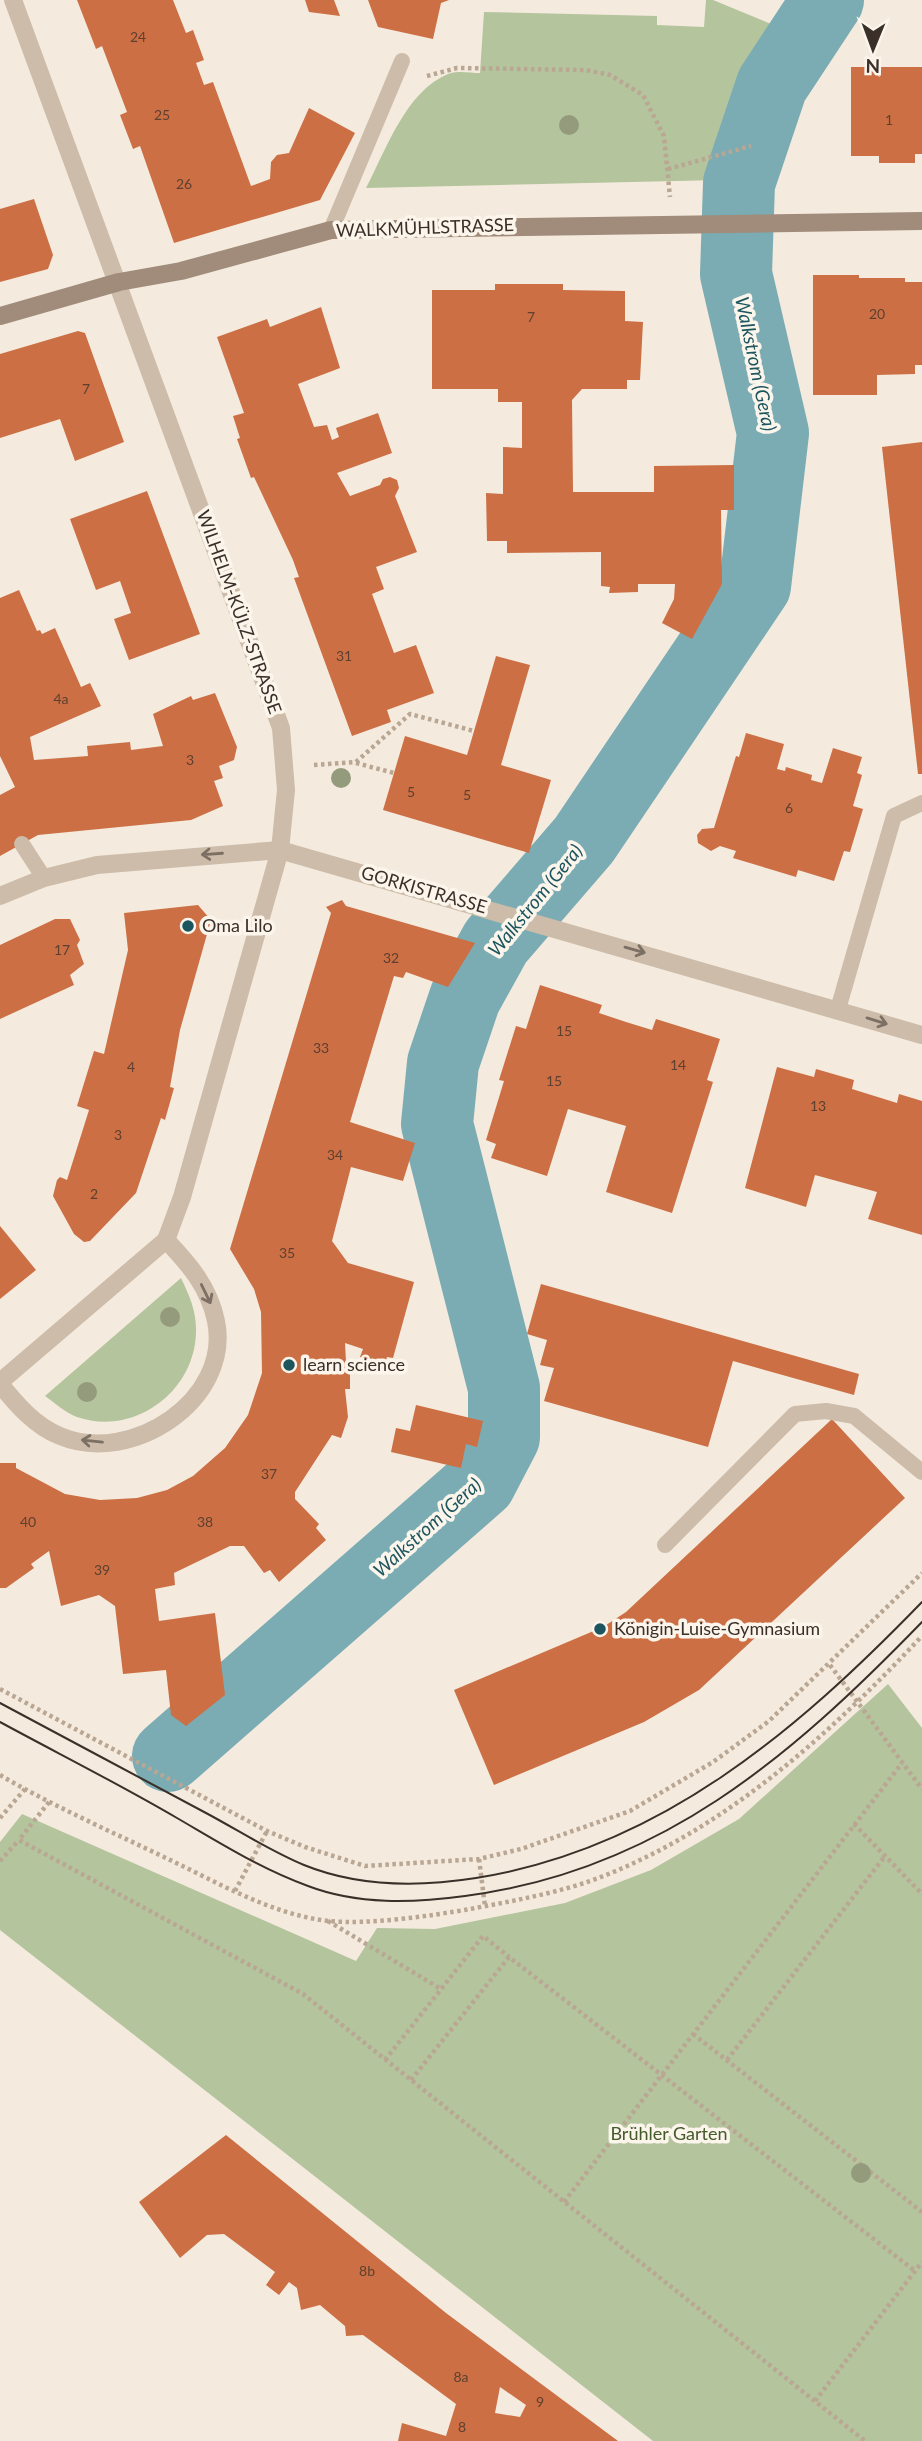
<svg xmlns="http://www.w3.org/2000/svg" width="922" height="2441" font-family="Lato,sans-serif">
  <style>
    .green { fill: #b4c49d }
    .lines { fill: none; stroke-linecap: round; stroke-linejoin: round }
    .river { stroke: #7bacb3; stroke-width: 72 }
    .building { fill: #cc6f44; fill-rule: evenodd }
    .path { stroke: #b9a693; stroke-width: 4.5; stroke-dasharray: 3.5 3.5; stroke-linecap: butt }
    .lane { stroke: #cdbca9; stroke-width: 16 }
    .street { stroke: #cdbca9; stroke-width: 18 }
    .secondary { stroke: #a18b7a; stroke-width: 18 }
    .tram { stroke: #3a3029; stroke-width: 2 }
    .tree { fill: #949b7c }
    .oneway { stroke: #7c6f63 }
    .poi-dot { fill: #1c555e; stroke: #fbf5eb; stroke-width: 2.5 }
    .labels { text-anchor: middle; stroke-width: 7; stroke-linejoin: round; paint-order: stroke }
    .number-label { font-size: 14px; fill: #5e4030 }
    .street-label { font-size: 18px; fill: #3a3029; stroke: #fbf5eb }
    .poi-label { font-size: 18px; fill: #3a3029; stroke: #fbf5eb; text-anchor: start }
    .park-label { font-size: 18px; fill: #455a2b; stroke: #fbf5eb }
    .water-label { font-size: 19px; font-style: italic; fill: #1c555e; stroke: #fbf5eb }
  </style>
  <rect width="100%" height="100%" fill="#f4ebde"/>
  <g class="green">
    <path d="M706,0H713L786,30L747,117L732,126L721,180L366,188C386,150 406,91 448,74C457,70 471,73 480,73L484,12L657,16V25L704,27Z"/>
    <path d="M181,1278C189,1295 196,1310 196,1329C197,1391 134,1437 77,1417C66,1413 55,1403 45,1396Z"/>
    <polygon points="888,1684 922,1728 922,2441 653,2441 0,1930 0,1842 22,1814 356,1961 377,1928 435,1929 565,1903 651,1870 739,1819"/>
  </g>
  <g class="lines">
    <polyline class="river" points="168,1756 480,1483 504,1437 504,1388 437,1124 443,1063 465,998 496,942 584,840 755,586 773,433 736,274 739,183 772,85 828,0"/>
  </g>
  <g class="building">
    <polygon points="77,0 173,0 186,33 193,30 204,60 196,63 204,85 213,82 251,186 270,179 271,162 277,155 289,153 309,108 355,133 320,200 174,243 140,146 133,149 120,115 127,112 102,46 96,49"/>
    <polygon points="305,0 334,0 340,16 309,12"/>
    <polygon points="368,0 449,0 441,3 433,39 378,27"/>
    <polygon points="851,67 922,67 922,154 915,154 915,163 879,163 879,156 851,156"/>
    <polygon points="34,199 53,255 48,269 0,282 0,209"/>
    <polygon points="813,275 859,275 859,278 905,278 905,282 922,282 922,365 915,365 915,374 877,375 877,395 813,395"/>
    <polygon points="495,284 563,284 563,290 625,291 625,321 643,322 640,380 627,380 627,389 582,389 572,400 573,492 654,492 654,466 734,465 734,510 721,510 722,584 692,639 662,623 674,599 675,584 638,584 638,592 609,593 610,587 601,586 601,552 507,553 507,541 487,541 486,493 503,494 503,447 522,448 522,402 498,402 498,389 432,389 432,290 495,290"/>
    <polygon points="321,307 340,368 298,384 314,427 327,425 332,440 339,437 336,428 378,413 392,453 337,473 350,496 380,485 383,479 390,477 397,480 399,488 395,496 417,552 376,567 384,589 372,594 394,653 416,645 434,693 387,710 391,722 352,736 294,578 299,577 293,560 254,477 251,478 237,439 240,438 233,416 244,413 217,337 267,319 270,327"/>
    <polygon points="78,331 85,333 124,442 75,461 60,419 0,438 0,354"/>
    <polygon points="922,442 922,774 918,774 882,447"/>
    <polygon points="147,491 200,634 129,660 114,619 131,613 120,581 96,590 70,519"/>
    <polygon points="19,590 37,631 40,630 42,634 55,628 81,687 90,683 101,706 30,737 34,760 88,756 87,746 130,742 131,750 163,746 153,714 191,696 193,700 215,693 237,747 234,760 219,766 223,778 214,781 223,806 191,820 38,835 0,856 0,795 15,787 0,756 0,598"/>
    <polygon points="496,656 530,665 501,765 551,780 529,853 383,810 405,736 467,755"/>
    <polygon points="746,733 784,744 777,769 785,771 786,767 812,775 811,780 822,783 833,748 862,757 857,773 862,775 853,806 863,809 850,852 844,851 834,881 798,870 796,877 733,858 736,851 720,846 711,851 698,843 697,835 702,829 714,828 736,756 739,757"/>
    <polygon points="342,900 346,906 475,943 448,987 406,972 403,978 394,976 350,1122 415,1143 403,1181 351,1167 332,1241 348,1263 414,1282 393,1358 387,1357 385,1364 360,1357 363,1349 345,1343 346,1362 350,1361 350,1389 345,1389 348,1417 341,1438 332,1435 295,1492 295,1499 319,1524 316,1528 326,1540 279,1582 270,1570 264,1573 244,1546 230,1546 174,1573 175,1585 155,1589 159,1621 215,1613 225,1695 186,1726 171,1715 166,1670 123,1674 115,1606 99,1595 61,1606 49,1551 31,1564 34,1568 6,1588 0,1588 0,1463 16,1463 16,1468 65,1494 100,1500 137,1498 167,1490 193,1476 225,1448 248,1415 262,1373 261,1312 254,1289 230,1249 331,913 326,907"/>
    <polygon points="198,905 211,920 180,1030 170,1087 174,1088 165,1120 161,1118 136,1193 90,1241 84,1242 74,1234 53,1196 57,1180 60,1177 67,1180 89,1110 77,1106 94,1051 104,1054 128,950 124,913"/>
    <polygon points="55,919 70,919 80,940 77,945 84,964 70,975 74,985 0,1019 0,945"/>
    <polygon points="540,985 602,1005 599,1013 626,1022 652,1030 656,1019 720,1039 707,1080 713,1082 672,1213 606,1192 626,1126 568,1109 547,1176 491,1158 496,1144 486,1140 504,1081 499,1080 516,1026 526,1029"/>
    <polygon points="777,1067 814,1077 816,1069 854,1080 852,1089 897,1103 899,1094 922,1101 922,1235 868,1219 877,1192 815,1175 806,1207 745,1188"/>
    <polygon points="0,1226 36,1270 0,1299"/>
    <polygon points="541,1284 859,1374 854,1395 733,1361 708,1447 544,1401 554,1368 540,1365 547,1340 527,1334"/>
    <polygon points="416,1405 483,1421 477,1447 466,1444 461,1468 391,1452 396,1428 410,1431"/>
    <polygon points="832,1419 905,1498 699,1690 644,1722 494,1785 454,1690 603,1627 626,1612"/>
    <path d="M226,2135L446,2313L618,2441H398L402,2423L446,2436L456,2404L363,2335L346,2336L345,2326L320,2305L301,2310L297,2288L289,2282L279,2295L266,2285L275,2272L224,2234L207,2235L180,2258L139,2202ZM500,2387L526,2405L520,2417L495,2413Z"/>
  </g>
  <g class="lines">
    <g class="path">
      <polyline points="427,76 457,68 586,70 610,75 643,95 664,136 670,197"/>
      <polyline points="668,169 751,146"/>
      <polyline points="356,763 394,773"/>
      <polyline points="314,765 356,762 410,714 474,731"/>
      <polyline points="830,1665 922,1789"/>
      <polyline points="0,1689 267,1831 305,1847 365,1866 479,1859 521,1849 630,1811 713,1762 769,1721 922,1573"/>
      <path d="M0,1775C53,1806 110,1831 166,1858C217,1882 270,1914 328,1921C368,1925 430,1916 470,1909C512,1901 553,1894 593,1880C723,1832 829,1735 922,1636"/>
      <polyline points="49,1802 19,1840 303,1994 865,2441"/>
      <polyline points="0,1818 25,1789"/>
      <polyline points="854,1824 922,1894"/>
      <polyline points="479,1859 485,1906"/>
      <polyline points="0,1861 19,1840"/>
      <polyline points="235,1891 267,1831"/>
      <polyline points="328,1921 441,1989"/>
      <polyline points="693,2034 922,2212"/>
      <polyline points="385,2060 483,1936 509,1957"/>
      <polyline points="727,2060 885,1856"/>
      <polyline points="411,2080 509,1957 915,2271"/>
      <polyline points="564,2202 902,1763"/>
      <polyline points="815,2401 922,2262"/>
    </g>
    <g class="lane">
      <polyline points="331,230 402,61"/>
      <polyline points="22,844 44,878"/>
      <polyline points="838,1009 894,816 922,803"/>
      <polyline points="665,1545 795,1414 826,1411 854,1416 922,1472"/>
    </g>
    <g class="street">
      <polyline points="0,896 44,878 97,865 280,850 922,1035"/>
      <polyline points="0,1382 166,1240 182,1197 280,850 286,790 281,728 13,0"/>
      <path d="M0,1384C17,1405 35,1426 60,1436C131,1466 232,1400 216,1321C209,1287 189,1264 166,1240"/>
    </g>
    <polyline class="secondary" points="0,316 119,282 181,271 331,230 922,221"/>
    <g class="tram">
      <path d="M0,1703C69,1740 137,1776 206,1813C238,1830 270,1851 304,1865C358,1887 419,1887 476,1878C659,1849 797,1731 922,1602"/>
      <path d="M0,1722C59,1754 119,1784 177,1818C220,1843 261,1869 308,1886C358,1905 413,1903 465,1896C659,1871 791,1757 922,1622"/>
    </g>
  </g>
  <g class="tree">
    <circle cx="569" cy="125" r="10"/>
    <circle cx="341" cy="778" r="10"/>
    <circle cx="170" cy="1317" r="10"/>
    <circle cx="87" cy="1392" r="10"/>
    <circle cx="861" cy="2173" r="10"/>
  </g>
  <defs><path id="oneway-shaft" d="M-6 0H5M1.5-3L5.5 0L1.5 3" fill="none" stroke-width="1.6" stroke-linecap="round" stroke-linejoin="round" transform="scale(1.75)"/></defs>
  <g class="oneway">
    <use href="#oneway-shaft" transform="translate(212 854) rotate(176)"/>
    <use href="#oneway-shaft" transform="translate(635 950) rotate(16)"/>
    <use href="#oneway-shaft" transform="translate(877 1021) rotate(17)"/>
    <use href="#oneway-shaft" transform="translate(206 1294) rotate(64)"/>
    <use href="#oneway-shaft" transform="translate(92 1441) rotate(-174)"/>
  </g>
  <g class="poi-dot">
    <circle cx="188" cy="926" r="7"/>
    <circle cx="289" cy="1365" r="7"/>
    <circle cx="600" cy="1629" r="7"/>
  </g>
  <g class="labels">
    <g class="number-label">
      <text x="138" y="42">24</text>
      <text x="162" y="120">25</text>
      <text x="889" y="125">1</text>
      <text x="184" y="189">26</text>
      <text x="877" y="319">20</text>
      <text x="531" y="322">7</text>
      <text x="86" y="394">7</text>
      <text x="344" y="661">31</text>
      <text x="61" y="704">4a</text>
      <text x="190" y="765">3</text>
      <text x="411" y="797">5</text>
      <text x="467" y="800">5</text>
      <text x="789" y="813">6</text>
      <text x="62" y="955">17</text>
      <text x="391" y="963">32</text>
      <text x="564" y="1036">15</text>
      <text x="321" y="1053">33</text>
      <text x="678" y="1070">14</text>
      <text x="131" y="1072">4</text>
      <text x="554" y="1086">15</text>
      <text x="818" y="1111">13</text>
      <text x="118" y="1140">3</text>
      <text x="335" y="1160">34</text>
      <text x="94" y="1199">2</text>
      <text x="287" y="1258">35</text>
      <text x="269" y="1479">37</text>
      <text x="28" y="1527">40</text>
      <text x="205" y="1527">38</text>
      <text x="102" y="1575">39</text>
      <text x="367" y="2276">8b</text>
      <text x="461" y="2382">8a</text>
      <text x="540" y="2407">9</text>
      <text x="462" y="2432">8</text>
    </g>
    <g class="street-label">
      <text transform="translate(425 228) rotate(-2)" y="6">WALKMÜHLSTRASSE</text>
      <text transform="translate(239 612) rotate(70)" y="6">WILHELM-KÜLZ-STRASSE</text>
      <text transform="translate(424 890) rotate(16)" y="6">GORKISTRASSE</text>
    </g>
    <g class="poi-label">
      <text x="202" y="932">Oma Lilo</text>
      <text x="303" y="1371">learn science</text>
      <text x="614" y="1635">Königin-Luise-Gymnasium</text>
    </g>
    <g class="park-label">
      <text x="669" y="2140">Brühler Garten</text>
    </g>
    <g class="water-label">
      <text transform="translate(756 364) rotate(78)" y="7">Walkstrom (Gera)</text>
      <text transform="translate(535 900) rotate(-51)" y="7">Walkstrom (Gera)</text>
      <text transform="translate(427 1527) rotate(-42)" y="7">Walkstrom (Gera)</text>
    </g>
  </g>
  <g transform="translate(873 49) rotate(181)" stroke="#fbf5eb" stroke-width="5" paint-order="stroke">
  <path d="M0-5L12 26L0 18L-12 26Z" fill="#3a3029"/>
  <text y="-10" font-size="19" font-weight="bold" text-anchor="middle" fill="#3a3029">N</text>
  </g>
</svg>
